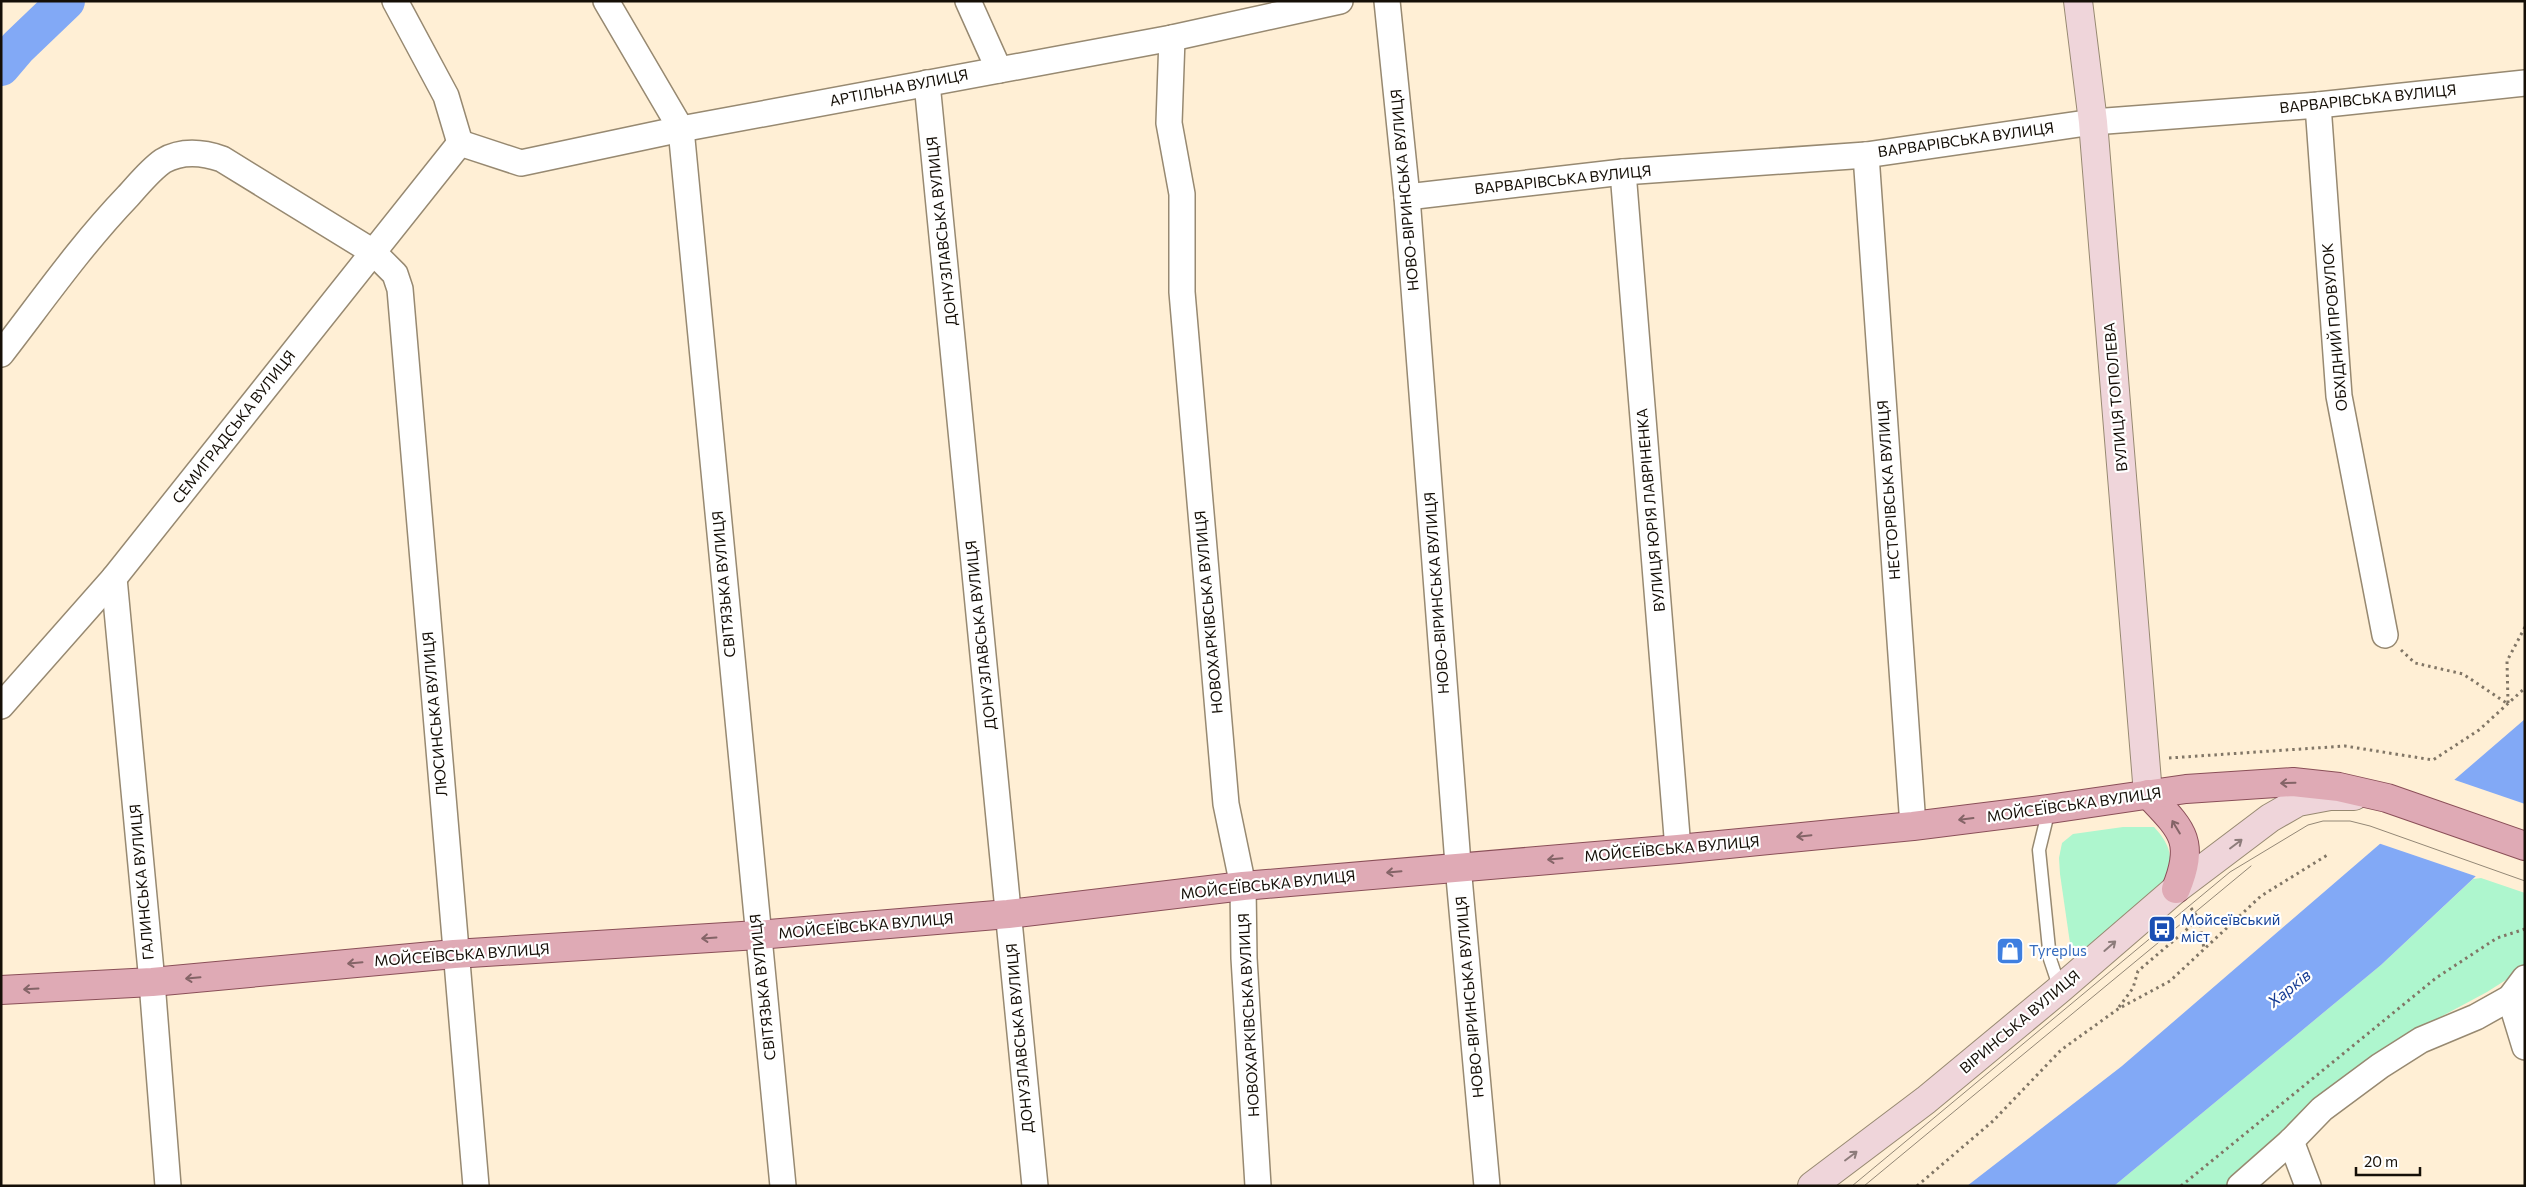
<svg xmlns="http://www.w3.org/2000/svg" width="2526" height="1187" font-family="Commissioner,sans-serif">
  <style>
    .green { fill: #aef6ce }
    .water { fill: #82a9f6 }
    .pier { fill: #ffefd5 }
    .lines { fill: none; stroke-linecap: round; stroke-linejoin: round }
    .river { stroke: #82a9f6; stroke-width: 38 }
    .lane-casing { stroke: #978971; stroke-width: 15 }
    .street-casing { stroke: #978971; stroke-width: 28 }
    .secondary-casing { stroke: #978971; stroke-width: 30 }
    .primary-casing { stroke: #8a4f58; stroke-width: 30 }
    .path { stroke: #817666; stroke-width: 3; stroke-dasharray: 2.5 4; stroke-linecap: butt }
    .lane { stroke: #fff; stroke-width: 12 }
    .street { stroke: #fff; stroke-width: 25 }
    .secondary { stroke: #efd5da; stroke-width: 28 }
    .primary { stroke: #dfaab5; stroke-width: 28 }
    .tram { stroke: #938776; stroke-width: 1 }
    .oneway { stroke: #846467 }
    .oneway2 { stroke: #8d7c7b }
    .labels { text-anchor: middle; stroke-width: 4.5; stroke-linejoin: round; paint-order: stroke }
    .street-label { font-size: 15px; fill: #150f07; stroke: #fff }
    .transit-label { font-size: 15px; fill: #164399; stroke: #fff; text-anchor: start }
    .shop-label { font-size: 15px; fill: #366cbe; stroke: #fff; text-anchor: start }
    .water-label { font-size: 16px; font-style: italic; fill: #173d94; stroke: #fff }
  </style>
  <rect width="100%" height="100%" fill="#ffefd5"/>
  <g class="green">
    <path d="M2123,827H2154C2170,844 2175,859 2165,881L2085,955L2072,957L2060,874L2059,858L2062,843L2073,834Z"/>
    <polygon points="2481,878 2525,893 2525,965 2520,971 2487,992 2405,1036 2231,1186 2114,1186 2381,965 2473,879"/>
  </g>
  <polygon class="water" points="2525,719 2525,830 2381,965 2114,1186 1967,1186 2122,1066"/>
  <polygon class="pier" points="2452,779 2525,804 2525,833 2478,877 2378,843"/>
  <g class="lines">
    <polyline class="river" points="1,67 18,47 66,1"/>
    <g class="lane-casing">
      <polyline id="lane" points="2049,809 2039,850 2050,959 2060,989"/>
    </g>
    <g class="street-casing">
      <g id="street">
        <polyline points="395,1 446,96 460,143"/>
        <polyline points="606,1 681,129 783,1186"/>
        <polyline points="968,1 999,70"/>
        <polyline points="1387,1 1407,197 1459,877 1487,1186"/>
        <polyline points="1172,38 1169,123 1182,194 1182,292 1226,804 1243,886 1244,958 1258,1186"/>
        <polyline points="927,83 1035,1186"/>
        <polyline points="2318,105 2339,396 2385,635"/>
        <polyline points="460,143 521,163 681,129 1172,38 1340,1"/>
        <polyline points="1866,155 1913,826"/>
        <polyline points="1623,172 1678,849"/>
        <polyline points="1407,197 1623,172 1866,155 2093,122 2318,105 2525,83"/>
        <path d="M1,354C42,301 81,245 128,196C139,184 150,170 163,161C182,150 202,152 222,159L373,252L395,274L400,289L476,1186"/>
        <polyline points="114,578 152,982 168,1186"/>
        <polyline points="1,706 114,578 460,143"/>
        <polyline points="2510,998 2525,1047"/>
        <polyline points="2291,1141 2308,1186"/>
        <polyline points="2240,1186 2291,1141 2322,1109 2380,1066 2421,1040 2476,1017 2510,998 2525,978"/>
      </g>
    </g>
    <g class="secondary-casing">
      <g id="secondary">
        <polyline points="2078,1 2093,122 2148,794"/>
        <polyline points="1812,1186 1926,1100 2060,989 2176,889 2270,818 2298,802 2330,796 2354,796"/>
      </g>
    </g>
    <g class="primary-casing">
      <g id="primary">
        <path d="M2148,794C2181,829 2196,840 2176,889"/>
        <polyline points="1,990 152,982 454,954 758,935 1008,914 1243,886 1678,849 1913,826 2049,809 2186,789 2293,782 2339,787 2387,798 2525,846"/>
      </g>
    </g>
    <g class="path">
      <polyline points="2401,650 2415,663 2463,674 2508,704"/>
      <polyline points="2508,703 2507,661 2525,627"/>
      <polyline points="2169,758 2345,746 2433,760 2479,730 2525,688"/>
      <polyline points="2191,908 2199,919 2204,949"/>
      <polyline points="2119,1007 2133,988 2138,971 2199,919"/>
      <polyline points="1917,1186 1993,1121 2061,1050 2118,1009 2170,981 2261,896 2329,854"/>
      <polyline points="2181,1186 2436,978 2497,938 2525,929"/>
    </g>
    <use href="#lane" class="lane"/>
    <use href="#street" class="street"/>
    <use href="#secondary" class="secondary"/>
    <use href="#primary" class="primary"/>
    <g class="tram">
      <polyline points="1852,1186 2230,872 2308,825 2323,821 2350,821 2370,826 2525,881"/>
      <polyline points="1864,1186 2251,866"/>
    </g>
  </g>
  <defs><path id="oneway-shaft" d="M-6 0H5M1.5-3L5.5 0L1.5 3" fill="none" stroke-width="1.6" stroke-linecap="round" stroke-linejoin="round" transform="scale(1.25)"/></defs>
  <g class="oneway">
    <use href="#oneway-shaft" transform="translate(2288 783) rotate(178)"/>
    <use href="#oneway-shaft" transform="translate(1966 819) rotate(173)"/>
    <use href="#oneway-shaft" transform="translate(2176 827) rotate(-121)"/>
    <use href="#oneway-shaft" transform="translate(1804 836) rotate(174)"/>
    <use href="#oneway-shaft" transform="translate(1555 859) rotate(175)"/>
    <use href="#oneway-shaft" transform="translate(1394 872) rotate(175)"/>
    <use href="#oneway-shaft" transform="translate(709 938) rotate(176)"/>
    <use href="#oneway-shaft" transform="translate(355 963) rotate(175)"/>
    <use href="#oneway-shaft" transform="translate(193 978) rotate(175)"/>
    <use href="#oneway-shaft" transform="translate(31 989) rotate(177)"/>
  </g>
  <g class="oneway2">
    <use href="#oneway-shaft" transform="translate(2236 844) rotate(-37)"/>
    <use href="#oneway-shaft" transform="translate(2110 946) rotate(-41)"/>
    <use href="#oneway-shaft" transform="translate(1851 1156) rotate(-37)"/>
  </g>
  <defs>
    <g id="bus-square" transform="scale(1.4375)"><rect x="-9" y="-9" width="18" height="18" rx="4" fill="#1a4fb4" stroke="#fff"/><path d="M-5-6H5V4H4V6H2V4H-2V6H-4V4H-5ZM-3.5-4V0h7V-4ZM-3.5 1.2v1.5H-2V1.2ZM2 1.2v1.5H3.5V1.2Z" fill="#fff"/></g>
    <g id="shop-square" transform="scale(1.4375)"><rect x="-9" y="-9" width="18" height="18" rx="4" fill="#3f7fe0" stroke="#fff"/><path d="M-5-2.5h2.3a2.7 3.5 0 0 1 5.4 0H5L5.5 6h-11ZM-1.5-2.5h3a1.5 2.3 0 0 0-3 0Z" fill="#fff"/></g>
  </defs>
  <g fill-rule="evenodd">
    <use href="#bus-square" x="2162" y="929"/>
    <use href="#shop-square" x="2010" y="951"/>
  </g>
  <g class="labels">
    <g class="street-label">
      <text transform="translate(899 88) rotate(-11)" y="5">АРТІЛЬНА ВУЛИЦЯ</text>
      <text transform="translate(2368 99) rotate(-6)" y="5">ВАРВАРІВСЬКА ВУЛИЦЯ</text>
      <text transform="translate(1966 140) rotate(-8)" y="5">ВАРВАРІВСЬКА ВУЛИЦЯ</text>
      <text transform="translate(1563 180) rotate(-6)" y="5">ВАРВАРІВСЬКА ВУЛИЦЯ</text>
      <text transform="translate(1405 190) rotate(-95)" y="5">НОВО-ВІРИНСЬКА ВУЛИЦЯ</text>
      <text transform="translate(942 231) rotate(-96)" y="5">ДОНУЗЛАВСЬКА ВУЛИЦЯ</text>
      <text transform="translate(2335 327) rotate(-95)" y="5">ОБХІДНИЙ ПРОВУЛОК</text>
      <text transform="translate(2116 397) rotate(-95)" y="5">ВУЛИЦЯ ТОПОЛЕВА</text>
      <text transform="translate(234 427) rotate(-52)" y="5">СЕМИГРАДСЬКА ВУЛИЦЯ</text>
      <text transform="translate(1889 490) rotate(-94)" y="5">НЕСТОРІВСЬКА ВУЛИЦЯ</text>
      <text transform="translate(1651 510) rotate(-95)" y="5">ВУЛИЦЯ ЮРІЯ ЛАВРІНЕНКА</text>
      <text transform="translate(724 584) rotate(-95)" y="5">СВІТЯЗЬКА ВУЛИЦЯ</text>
      <text transform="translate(1437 593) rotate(-94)" y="5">НОВО-ВІРИНСЬКА ВУЛИЦЯ</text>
      <text transform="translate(1209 612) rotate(-95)" y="5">НОВОХАРКІВСЬКА ВУЛИЦЯ</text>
      <text transform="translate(981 635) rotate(-96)" y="5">ДОНУЗЛАВСЬКА ВУЛИЦЯ</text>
      <text transform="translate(435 714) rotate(-95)" y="5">ЛЮСИНСЬКА ВУЛИЦЯ</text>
      <text transform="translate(2074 805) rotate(-8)" y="5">МОЙСЕЇВСЬКА ВУЛИЦЯ</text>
      <text transform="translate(1672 849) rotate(-5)" y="5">МОЙСЕЇВСЬКА ВУЛИЦЯ</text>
      <text transform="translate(142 882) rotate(-95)" y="5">ГАЛИНСЬКА ВУЛИЦЯ</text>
      <text transform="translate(1268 885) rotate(-6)" y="5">МОЙСЕЇВСЬКА ВУЛИЦЯ</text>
      <text transform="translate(866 926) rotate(-5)" y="5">МОЙСЕЇВСЬКА ВУЛИЦЯ</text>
      <text transform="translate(462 955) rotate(-4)" y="5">МОЙСЕЇВСЬКА ВУЛИЦЯ</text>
      <text transform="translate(763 987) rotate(-96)" y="5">СВІТЯЗЬКА ВУЛИЦЯ</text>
      <text transform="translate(1470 997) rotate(-95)" y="5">НОВО-ВІРИНСЬКА ВУЛИЦЯ</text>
      <text transform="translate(1249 1015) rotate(-93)" y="5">НОВОХАРКІВСЬКА ВУЛИЦЯ</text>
      <text transform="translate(2020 1022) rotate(-40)" y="5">ВІРИНСЬКА ВУЛИЦЯ</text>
      <text transform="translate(1020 1038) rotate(-95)" y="5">ДОНУЗЛАВСЬКА ВУЛИЦЯ</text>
    </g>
    <g class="transit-label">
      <text x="2181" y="925">Мойсеївський<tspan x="2181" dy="17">міст</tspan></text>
    </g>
    <g class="shop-label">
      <text x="2029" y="956">Tyreplus</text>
    </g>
    <g class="water-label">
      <text transform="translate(2289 988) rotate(-39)" y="6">Харків</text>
    </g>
  </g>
  <rect width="2526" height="1187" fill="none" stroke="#150f07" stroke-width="5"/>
  <path d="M2356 1167v8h64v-8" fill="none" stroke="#150f07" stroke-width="2.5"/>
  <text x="2364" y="1167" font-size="15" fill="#150f07" stroke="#ffffff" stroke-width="4" paint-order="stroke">20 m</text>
</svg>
